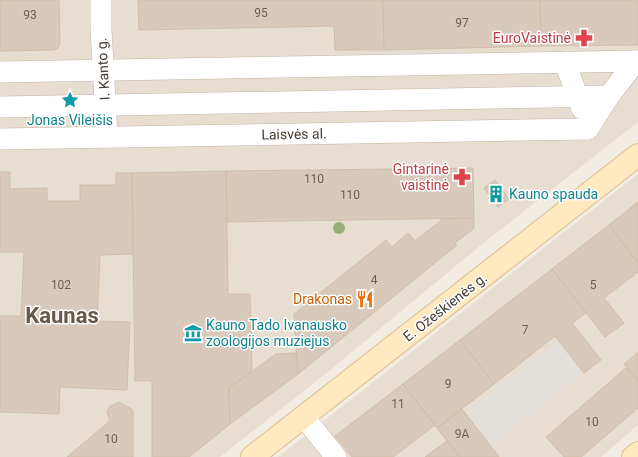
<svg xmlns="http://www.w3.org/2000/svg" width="638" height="457" font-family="Roboto,sans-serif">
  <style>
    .residential { fill: #e7ddd0 }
    .parking { fill: #e3dfdb }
    .building { fill: #d8c9ba; stroke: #d1bda9 }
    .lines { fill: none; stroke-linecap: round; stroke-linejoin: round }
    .street-casing { stroke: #c2b6a7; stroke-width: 22 }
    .secondary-casing { stroke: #dabf8f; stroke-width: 24 }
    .street { stroke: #fff; stroke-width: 21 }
    .secondary { stroke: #ffe9c0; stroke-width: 22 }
    .tree { fill: #98ae78 }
    .labels { text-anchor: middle; stroke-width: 3; stroke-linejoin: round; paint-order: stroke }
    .number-label { font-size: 12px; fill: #6a5e54 }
    .health-label { font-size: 14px; fill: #be3a42; stroke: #fff; text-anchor: end }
    .street-label { font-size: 14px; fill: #453b32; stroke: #fff }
    .culture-label { font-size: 14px; fill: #0d838f; stroke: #fff; text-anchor: start }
    .food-label { font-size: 14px; fill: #c56008; stroke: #fff; text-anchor: end }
    .town-label { font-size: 22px; font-weight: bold; fill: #685848; stroke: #fff }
  </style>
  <rect width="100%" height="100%" fill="#f3ece2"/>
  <g class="residential">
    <polygon points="0,0 638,0 638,122 481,245 324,375 220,457 0,457"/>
    <polygon points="638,174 638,425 601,457 278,457"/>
  </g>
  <polygon class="parking" points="557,341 582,373 494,443 468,411"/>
  <g class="building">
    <polygon points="0,0 59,0 60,44 58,48 54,50 0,51"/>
    <polygon points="138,0 383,0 384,50 335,50 334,26 139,30"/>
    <polygon points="383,0 540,0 541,46 384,50"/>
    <polygon points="540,0 638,0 638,45 541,46"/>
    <polygon points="473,168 474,218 227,222 226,171"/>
    <polygon points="226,171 228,294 250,294 252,372 229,388 230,424 189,457 152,457 152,381 135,381 132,173"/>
    <polygon points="0,172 10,172 10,189 47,188 47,201 80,201 80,185 116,185 116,173 132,173 133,254 100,255 97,321 130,322 127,390 60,387 59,414 0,412 0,316 21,316 24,252 0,252"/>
    <polygon points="495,180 509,199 498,207 484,188"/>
    <polygon points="638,202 638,263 609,225"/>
    <polygon points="474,218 474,228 455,243 457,245 298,374 294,314 386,240 392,247 408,233 415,241 443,219"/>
    <polygon points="609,225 638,263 638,272 604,298 624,323 605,337 552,269"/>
    <polygon points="552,269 586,313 572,323 601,360 584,373 555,336 494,384 460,340"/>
    <polygon points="460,340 494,384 437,428 403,384"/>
    <polygon points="638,352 638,381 624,364"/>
    <polygon points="296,353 298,374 230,424 229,388 276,354"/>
    <polygon points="626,368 638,381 638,408 581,457 564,457 546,437"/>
    <polygon points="403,384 435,425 393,457 352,457 335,436"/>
    <polygon points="119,402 133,410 133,457 67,457 110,421 107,413 109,407"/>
    <polygon points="462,409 499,457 460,457 447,441 437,428"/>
    <polygon points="447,441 460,457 425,457"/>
  </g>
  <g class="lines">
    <g class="street-casing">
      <g id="street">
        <polyline points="101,0 101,29 107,137"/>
        <polyline points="565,62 582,109"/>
        <polyline points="0,72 638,61"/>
        <polyline points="0,107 609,96"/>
        <polyline points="588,129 609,96 636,61"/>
        <polyline points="0,139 588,129"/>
        <polyline points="304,417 336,457"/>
      </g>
    </g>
    <g class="secondary-casing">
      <g id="secondary">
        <polyline points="252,457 638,155"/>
        <polyline points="633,457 638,453"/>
      </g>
    </g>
    <use href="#street" class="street"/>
    <use href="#secondary" class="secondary"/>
  </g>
  <circle class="tree" cx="339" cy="228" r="6"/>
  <defs>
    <g id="pharmacy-bare" transform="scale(1.38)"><path d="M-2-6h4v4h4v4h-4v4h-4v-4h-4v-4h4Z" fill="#e0444e" stroke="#fff" stroke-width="2.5" paint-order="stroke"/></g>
    <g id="sight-bare" transform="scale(1.38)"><path d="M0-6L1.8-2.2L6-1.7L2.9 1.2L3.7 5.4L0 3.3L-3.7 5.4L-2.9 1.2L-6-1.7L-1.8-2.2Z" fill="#0f9aa8" stroke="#fff" stroke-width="2.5" paint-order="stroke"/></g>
    <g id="building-bare" transform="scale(1.38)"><path d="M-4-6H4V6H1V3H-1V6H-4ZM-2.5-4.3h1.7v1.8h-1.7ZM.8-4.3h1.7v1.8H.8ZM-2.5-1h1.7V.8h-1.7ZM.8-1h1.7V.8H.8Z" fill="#0f9aa8" stroke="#fff" stroke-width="2.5" paint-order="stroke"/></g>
    <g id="restaurant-bare" transform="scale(1.38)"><path d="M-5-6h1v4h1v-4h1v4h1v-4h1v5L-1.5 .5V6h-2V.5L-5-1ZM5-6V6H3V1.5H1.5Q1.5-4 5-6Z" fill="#e8710a" stroke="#fff" stroke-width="2.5" paint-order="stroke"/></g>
    <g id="museum-bare" transform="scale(1.38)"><path d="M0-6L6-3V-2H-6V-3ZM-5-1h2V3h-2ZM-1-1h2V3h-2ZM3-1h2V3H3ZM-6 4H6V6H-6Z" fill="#0f9aa8" stroke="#fff" stroke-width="2.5" paint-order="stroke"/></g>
  </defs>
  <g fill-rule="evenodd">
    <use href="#pharmacy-bare" x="584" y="38"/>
    <use href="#sight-bare" x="70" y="100"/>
    <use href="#pharmacy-bare" x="462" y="177"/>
    <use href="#building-bare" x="496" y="194"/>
    <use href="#restaurant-bare" x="365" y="299"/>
    <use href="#museum-bare" x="193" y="333"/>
  </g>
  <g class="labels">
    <g class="number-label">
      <text x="261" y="17">95</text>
      <text x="30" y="19">93</text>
      <text x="462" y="27">97</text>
      <text x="314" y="183">110</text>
      <text x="350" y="199">110</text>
      <text x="374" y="284">4</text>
      <text x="61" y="289">102</text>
      <text x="593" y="289">5</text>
      <text x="525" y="334">7</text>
      <text x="448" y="388">9</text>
      <text x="398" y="408">11</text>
      <text x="592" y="426">10</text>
      <text x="462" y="438">9A</text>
      <text x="111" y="443">10</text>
    </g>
    <g class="health-label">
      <text x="571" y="43">EuroVaistinė</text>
      <text x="449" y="174">Gintarinė<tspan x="449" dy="16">vaistinė</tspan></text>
    </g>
    <g class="street-label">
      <text transform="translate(103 69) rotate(-93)" y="5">I. Kanto g.</text>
      <text transform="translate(294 134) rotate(-1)" y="5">Laisvės al.</text>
      <text transform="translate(445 307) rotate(-38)" y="5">E. Ožeškienės g.</text>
    </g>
    <g class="culture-label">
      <text x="70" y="125" text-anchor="middle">Jonas Vileišis</text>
      <text x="509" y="199">Kauno spauda</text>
      <text x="206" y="330">Kauno Tado Ivanausko<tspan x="206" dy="16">zoologijos muziejus</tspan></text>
    </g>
    <g class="food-label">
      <text x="352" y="304">Drakonas</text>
    </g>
    <g class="town-label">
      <text x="62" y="323">Kaunas</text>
    </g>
  </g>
</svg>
